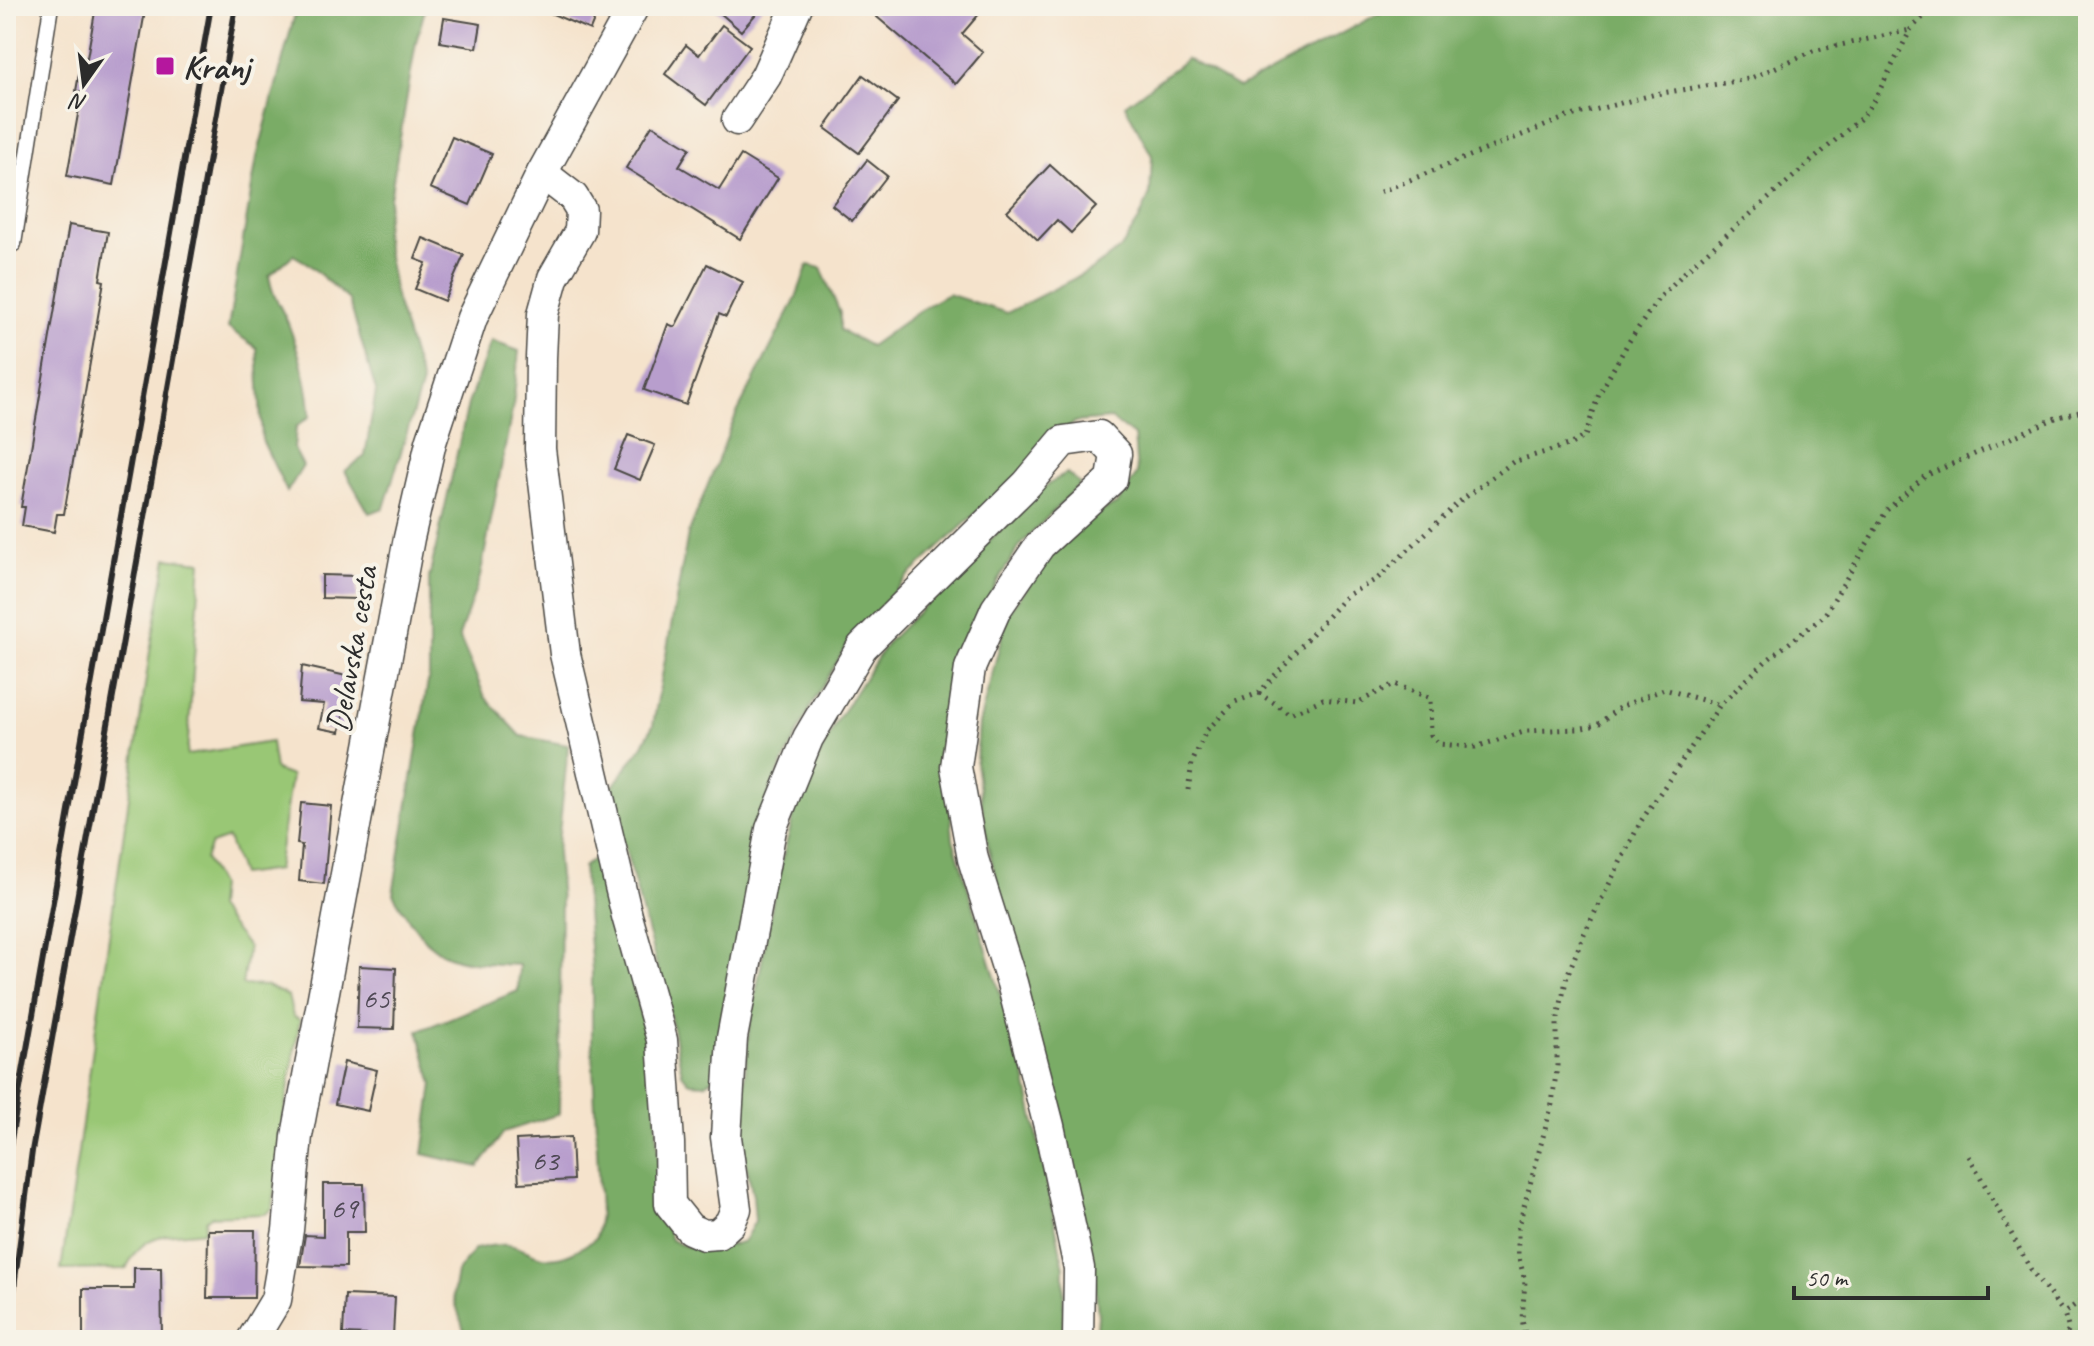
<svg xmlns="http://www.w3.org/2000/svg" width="2094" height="1346" font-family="Caveat,sans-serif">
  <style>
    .green { fill: #99c775; stroke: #627950; stroke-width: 2 }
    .forest { fill: #7aac66; stroke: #526c48; stroke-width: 2 }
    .building { fill: #b89ecd }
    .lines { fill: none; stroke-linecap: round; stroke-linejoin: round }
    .lane-casing { stroke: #494743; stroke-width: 17 }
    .street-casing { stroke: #494743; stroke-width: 33 }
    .path { stroke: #494743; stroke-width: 5; stroke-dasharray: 2 6; stroke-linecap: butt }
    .lane { stroke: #fff; stroke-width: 14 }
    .street { stroke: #fff; stroke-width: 30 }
    .rail { stroke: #2b2b2b; stroke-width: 6 }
    .poi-dot { fill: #b5179e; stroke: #f7f3e8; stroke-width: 3 }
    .labels { text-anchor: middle; stroke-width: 8; stroke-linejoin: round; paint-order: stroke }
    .number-label { font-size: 30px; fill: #4e4854 }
    .poi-label { font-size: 34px; font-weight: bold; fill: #2b2b2b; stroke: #f7f3e8; text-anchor: start }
    .street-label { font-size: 34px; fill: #2b2b2b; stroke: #f7f3e8 }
  </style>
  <rect width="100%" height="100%" fill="#f7f3e8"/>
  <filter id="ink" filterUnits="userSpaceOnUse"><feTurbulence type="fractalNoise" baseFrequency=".0125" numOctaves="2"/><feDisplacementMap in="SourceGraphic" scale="16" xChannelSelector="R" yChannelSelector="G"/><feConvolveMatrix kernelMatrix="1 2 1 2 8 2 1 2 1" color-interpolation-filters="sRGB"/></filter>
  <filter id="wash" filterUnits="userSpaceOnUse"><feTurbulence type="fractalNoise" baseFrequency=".006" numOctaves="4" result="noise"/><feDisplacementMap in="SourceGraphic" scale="32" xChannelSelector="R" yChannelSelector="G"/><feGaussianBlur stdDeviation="1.8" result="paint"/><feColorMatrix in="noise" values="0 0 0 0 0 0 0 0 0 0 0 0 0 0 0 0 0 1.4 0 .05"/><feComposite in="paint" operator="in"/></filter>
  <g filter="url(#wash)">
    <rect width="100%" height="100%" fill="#f5e3cc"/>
    <path class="green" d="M167,558L201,562L187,755L271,742L275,770L291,776L277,870L241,875L228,838L211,844L205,859L219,885L217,908L248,947L242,985L267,986L288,996L293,1016L300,1020L281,1132L273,1208L265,1214L211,1216L206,1220L204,1231C168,1236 143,1230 126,1269L61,1270L150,651Z"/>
    <g class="forest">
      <path d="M297,6H426L416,42L384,234L396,300L422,383L384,508L369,513L345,471L365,456L376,391L349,300L307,263L293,255L269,276C273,299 280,304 288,323C299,352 310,386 310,416L296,427L294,449L303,466L287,492L262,440L257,348L228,328L257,157Z"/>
      <polygon points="1393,6 2088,6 2088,1340 1096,1340 1098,1316 1094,1269 988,846 976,763 979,724 1008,613 1054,551 1085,520 1118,503 1137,474 1134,436 1111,419 1075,422 906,578 845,648 812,704 770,790 713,1078 705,1084 690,1083 682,1073 670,1015 625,848 611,813 613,786 643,745 653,725 688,534 736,415 795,300 808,265 821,268 840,313 840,330 870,346 928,305 948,294 1007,313 1091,270 1120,249 1139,220 1150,194 1152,156 1125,105 1187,59 1239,88"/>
      <path d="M491,341L519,351L513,406L480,577L459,636L485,697L521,736L568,745V748L557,853L561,901L559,1114L504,1132L479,1167L423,1154L433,1084L418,1031L518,991L519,965C444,962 433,961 393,894L429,675V578L468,404Z"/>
      <path d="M1067,473L1080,484L1021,544L997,582L958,662L948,708L945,742L953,839L1025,1075L1064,1268L1063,1340H467L453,1295L457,1272L475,1249C485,1247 497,1244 507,1245C521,1246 531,1255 543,1257C562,1261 582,1248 596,1238L600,1214L592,1044V970L583,867L592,860L602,864L654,1068L661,1211L671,1240C697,1254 717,1250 744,1241L755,1221L753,1196L740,1134L749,1030L777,879L799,795L838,719L887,643L1041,489Z"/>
    </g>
    <g id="blocks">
      <g class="building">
        <polygon points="96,6 146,6 114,185 67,176 82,92 76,91 82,57 87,58"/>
        <polygon points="534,6 600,6 590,30"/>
        <polygon points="712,6 763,6 741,31"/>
        <polygon points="864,6 986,6 962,34 983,52 956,84"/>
        <polygon points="444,18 481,24 477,48 440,42"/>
        <polygon points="722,25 750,46 706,105 665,74 686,45 699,55"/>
        <polygon points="863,75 898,101 859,153 825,128"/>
        <polygon points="652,125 690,148 679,166 719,190 741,155 778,178 740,239 626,168"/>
        <polygon points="452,137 492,154 470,205 430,188"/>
        <polygon points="867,160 887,176 852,221 832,205"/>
        <polygon points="1050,165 1096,207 1071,233 1057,220 1038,240 1007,211"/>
        <polygon points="69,225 108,232 100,280 104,281 64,514 57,514 54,532 22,526 25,507 21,507"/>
        <polygon points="423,238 464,255 444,301 415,289 426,263 415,259"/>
        <polygon points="707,264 743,282 726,317 719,314 686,405 644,390 668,324 675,327"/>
        <polygon points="628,435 655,445 640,480 614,469"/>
        <polygon points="322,575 357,576 357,599 322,598"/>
        <polygon points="302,666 351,677 340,732 319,728 324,704 299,702"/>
        <polygon points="301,803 331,806 324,884 299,881 302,845 297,844"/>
        <polygon points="359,966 396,968 394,1029 357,1028"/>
        <polygon points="344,1062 377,1070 368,1111 335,1104"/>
        <polygon points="571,1137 573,1180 519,1183 516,1140"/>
        <polygon points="323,1184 364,1184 365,1232 346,1232 346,1267 300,1266 305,1235 323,1236"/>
        <polygon points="208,1230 255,1230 254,1298 207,1298"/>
        <polygon points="134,1268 161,1268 162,1340 83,1340 83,1289 134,1289"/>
        <polygon points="345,1295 395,1297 393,1336 343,1334"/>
      </g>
    </g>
  </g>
  <g filter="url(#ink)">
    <use href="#blocks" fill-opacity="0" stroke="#494743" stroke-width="2"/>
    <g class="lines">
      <g class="lane-casing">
        <polyline id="lane" points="14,244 51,6"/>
      </g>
      <g class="street-casing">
        <g id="street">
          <polyline points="737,120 766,76 797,6"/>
          <polyline points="542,173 573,197 581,210 580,231 553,278 543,314 541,358 540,449 565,654 627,916 662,1040 669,1143 670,1204 690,1229 704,1235 718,1234 730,1223 736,1209 726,1137 732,1038 771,829 808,738 862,647 1027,484 1063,441 1099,436 1116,454 1112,479 1040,545 996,609 970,668 956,767 973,859 1012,983 1049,1126 1079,1268 1078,1340"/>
          <polyline points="252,1340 276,1300 288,1230 297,1136 409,538 431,442 472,318 542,173 634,6"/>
        </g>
      </g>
      <g class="path">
        <polyline points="1380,192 1567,117 1656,94 1749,79 1813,51 1910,30"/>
        <polyline points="1259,693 1290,714 1323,699 1357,703 1394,684 1430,698 1431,735 1439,744 1475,747 1527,731 1578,729 1597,725 1620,707 1664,689 1720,705"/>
        <polyline points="1188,790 1192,763 1206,731 1235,702 1259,693 1346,596 1377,579 1459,502 1513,462 1571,444 1585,436 1599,394 1628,343 1658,299 1692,265 1862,117 1875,99 1911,29 1934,6"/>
        <polyline points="1969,1156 2031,1270 2064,1313"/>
        <polyline points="1526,1340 1522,1319 1525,1281 1518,1254 1518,1228 1552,1104 1557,1066 1557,1022 1567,976 1584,934 1641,821 1720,705 1766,661 1824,616 1887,510 1925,476 2058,417 2088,410"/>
        <polyline points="2063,1340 2069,1330 2064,1313 2088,1295"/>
      </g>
      <use href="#lane" class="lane"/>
      <use href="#street" class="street"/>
      <g class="rail">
        <polyline points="6,1168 211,6"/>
        <polyline points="10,1340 15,1279 32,1151 236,6"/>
      </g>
    </g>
  </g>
  <rect class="poi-dot" x="155" y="56" width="20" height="20" rx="4"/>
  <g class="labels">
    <g class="number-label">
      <text x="376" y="1008">65</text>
      <text x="545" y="1170">63</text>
      <text x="344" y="1218">69</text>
    </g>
    <g class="poi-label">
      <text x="183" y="78">Kranj</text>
    </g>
    <g class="street-label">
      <text transform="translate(351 649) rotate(-80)" y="12">Delavska cesta</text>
    </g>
  </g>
  <rect width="2094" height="1346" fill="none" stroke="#f7f3e8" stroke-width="32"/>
  <g transform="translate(84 84) rotate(194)" stroke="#f7f3e8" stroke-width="6" paint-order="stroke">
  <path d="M0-6L14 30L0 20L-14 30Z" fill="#2b2b2b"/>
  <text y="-12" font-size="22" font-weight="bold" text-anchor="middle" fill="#2b2b2b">N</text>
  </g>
  <path d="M1794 1286v12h194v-12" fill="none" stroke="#2b2b2b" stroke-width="4"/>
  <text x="1806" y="1286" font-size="24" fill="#2b2b2b" stroke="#f7f3e8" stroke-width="6" paint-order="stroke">50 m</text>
</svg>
